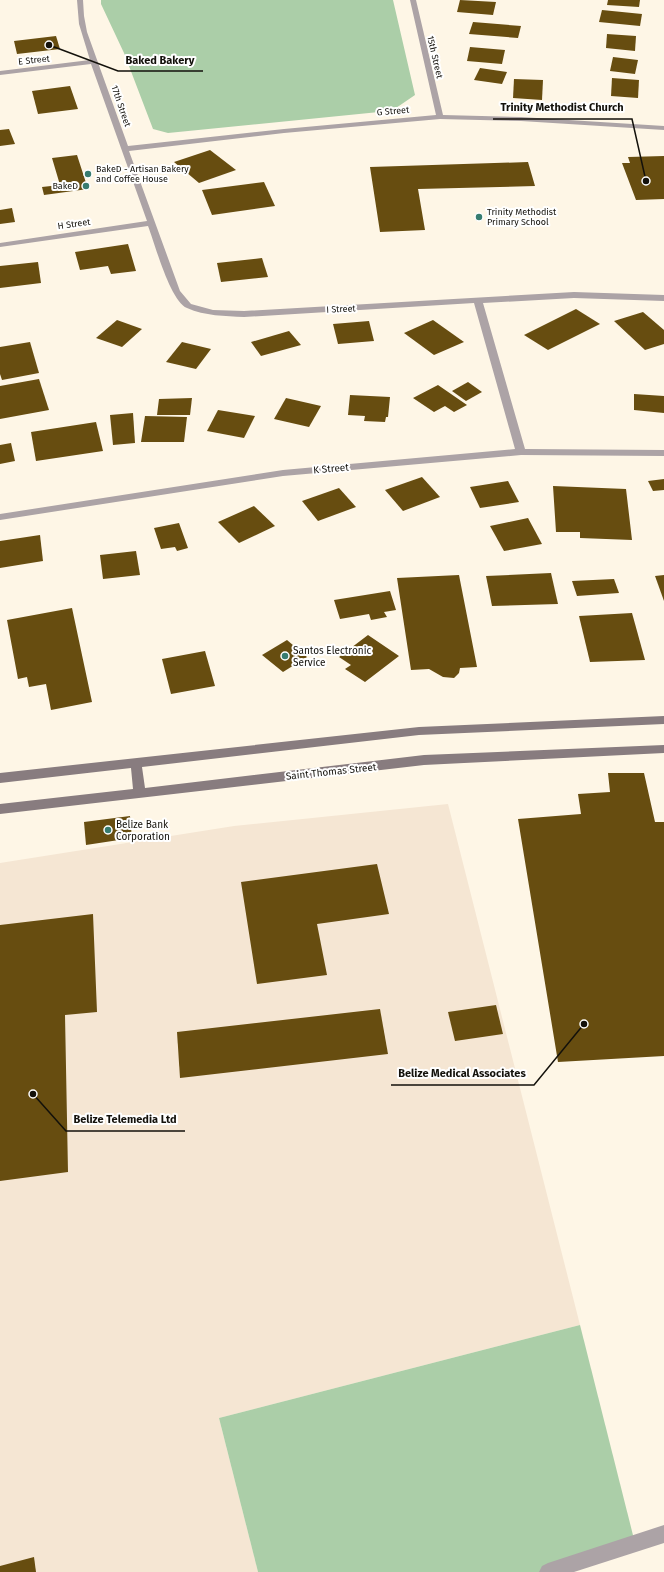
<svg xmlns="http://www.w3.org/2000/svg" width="664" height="1572" font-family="'Fira Sans',sans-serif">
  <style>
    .industrial { fill: #f5e6d3 }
    .green { fill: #abcea8 }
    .building { fill: #674d10 }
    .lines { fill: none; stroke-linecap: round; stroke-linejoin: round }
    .street { fill: #aca3a6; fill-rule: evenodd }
    .secondary { fill: #887c7f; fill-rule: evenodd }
    .poi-dot { fill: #377c70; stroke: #fff; stroke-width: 1.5 }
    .labels { text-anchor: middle; stroke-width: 4; stroke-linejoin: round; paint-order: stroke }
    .far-street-label { font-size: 9px; fill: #13110b; stroke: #fff }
    .far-poi-label { font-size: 9px; fill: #13110b; stroke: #fff; text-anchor: start }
    .street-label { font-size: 10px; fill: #13110b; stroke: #fff }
    .poi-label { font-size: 10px; fill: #13110b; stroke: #fff; text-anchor: start }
    .leader { fill: none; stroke: #13110b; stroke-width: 1.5 }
    .callout-dot { fill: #13110b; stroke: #fff; stroke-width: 1.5 }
    .callout-label { font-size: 11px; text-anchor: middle; font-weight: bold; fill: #13110b; stroke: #fff; stroke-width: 4; stroke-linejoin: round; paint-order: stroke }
  </style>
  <rect width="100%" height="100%" fill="#fef6e6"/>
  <polygon class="industrial" points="448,804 580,1325 219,1418 258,1572 0,1572 0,863 234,826"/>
  <g class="green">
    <polygon points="101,0 393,0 415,95 396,108 379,112 168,133 153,129 124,53 101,4"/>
    <polygon points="580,1325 636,1547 542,1572 258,1572 219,1418"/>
  </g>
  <g class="building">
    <polygon points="460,0 496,2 493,15 457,12"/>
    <polygon points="608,0 640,0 639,7 607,5"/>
    <polygon points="602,10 642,14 640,26 599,22"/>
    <polygon points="473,22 521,26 518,38 469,34"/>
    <polygon points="607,34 636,36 635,51 606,48"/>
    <polygon points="56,36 60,49 17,54 14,41"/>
    <polygon points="470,47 505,50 502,64 467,61"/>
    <polygon points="613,57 638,60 635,74 610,71"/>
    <polygon points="480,68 507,72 502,84 474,80"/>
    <polygon points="612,78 639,80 638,98 611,96"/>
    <polygon points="514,79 543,80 542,100 513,98"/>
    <polygon points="70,86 78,109 38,114 32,91"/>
    <polygon points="9,129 15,144 0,146 0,130"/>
    <polygon points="210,150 236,170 199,183 174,162"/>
    <polygon points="77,155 88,189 44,195 42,187 60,185 52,158"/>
    <polygon points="664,156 664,199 636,200 622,163 630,163 628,157"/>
    <polygon points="528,162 535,186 418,189 425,230 380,232 370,167"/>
    <polygon points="264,182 275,206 212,215 202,190"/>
    <polygon points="12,208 15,222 0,224 0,210"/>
    <polygon points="128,244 136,271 111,274 108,266 80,270 75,252"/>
    <polygon points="262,258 268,277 221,282 217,263"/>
    <polygon points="38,262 41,283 0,288 0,266"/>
    <polygon points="576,309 600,324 548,350 524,335"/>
    <polygon points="643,312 664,330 664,344 645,350 614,321"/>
    <polygon points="117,320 142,329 122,347 96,338"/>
    <polygon points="433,320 464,342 434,355 404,333"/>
    <polygon points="369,321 374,341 338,344 333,324"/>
    <polygon points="289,331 301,345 261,356 251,342"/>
    <polygon points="30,342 39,373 2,380 0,374 0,347"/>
    <polygon points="182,342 211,349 196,369 166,362"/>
    <polygon points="39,379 49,410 0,419 0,386"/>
    <polygon points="468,382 482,392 466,401 452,391"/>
    <polygon points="438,385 467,405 454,412 445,406 434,412 413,398"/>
    <polygon points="634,394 664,396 664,413 634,410"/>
    <polygon points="350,395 390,397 388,417 386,417 385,422 364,421 365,416 348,415"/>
    <polygon points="192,398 190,415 157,415 159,399"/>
    <polygon points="286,398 321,406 309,427 274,419"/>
    <polygon points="218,410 255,416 244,438 207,431"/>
    <polygon points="133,413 135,443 113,445 110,415"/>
    <polygon points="145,416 187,417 184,442 141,442"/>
    <polygon points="96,422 103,451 36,461 31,432"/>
    <polygon points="11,443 15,461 0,464 0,445"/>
    <polygon points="422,477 440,497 403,511 385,490"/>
    <polygon points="664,479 664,490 653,491 648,481"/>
    <polygon points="508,481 519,502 480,508 470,487"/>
    <polygon points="553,486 626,489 632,540 580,538 580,532 556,532"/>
    <polygon points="339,488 356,507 318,521 302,501"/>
    <polygon points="254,506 275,526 239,543 218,522"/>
    <polygon points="528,518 542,544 504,551 490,526"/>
    <polygon points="179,523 188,548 177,551 175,547 161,549 154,528"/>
    <polygon points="40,535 43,561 0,568 0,541"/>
    <polygon points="136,551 140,575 103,579 100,555"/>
    <polygon points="551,573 558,604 492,606 486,576"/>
    <polygon points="459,575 477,667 460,668 459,673 454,678 443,677 429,669 411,670 397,578"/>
    <polygon points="664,575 664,601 655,576"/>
    <polygon points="614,579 619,593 577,596 572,581"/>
    <polygon points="390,591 396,610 384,612 387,617 371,620 369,614 340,619 334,600"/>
    <polygon points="72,608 92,702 51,710 46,684 29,687 27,677 18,679 7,620"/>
    <polygon points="632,613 645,660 590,662 579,616"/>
    <polygon points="368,635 399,656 365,682 345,669 351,665 339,657"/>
    <polygon points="287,640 307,657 283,672 262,655"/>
    <polygon points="205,651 215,686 171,694 162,659"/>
    <polygon points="608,773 644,773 655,822 664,822 664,1056 558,1062 518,819 581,814 578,794 610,792"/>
    <polygon points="130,816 132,838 86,845 84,822"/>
    <polygon points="377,864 389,914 317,924 327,975 257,984 241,882"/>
    <polygon points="93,914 97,1012 65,1015 68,1172 0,1181 0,925"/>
    <polygon points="496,1005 503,1034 455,1041 448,1012"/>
    <polygon points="380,1009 388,1054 180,1078 177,1032"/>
    <polygon points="34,1557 36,1572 0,1572 0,1566"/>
  </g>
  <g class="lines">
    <g class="street">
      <path d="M77,0H83L84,16L87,32L128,146L284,129L436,115L410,0H416L443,115L521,117L664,126V130L521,121L440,119L284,133L129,151L180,291L191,304L213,310L244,311L574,292L664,295V301L574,298L483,303L525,449L664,450V456L521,455L283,476L0,520V514L283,470L515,449L474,303L244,317C225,316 205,316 187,308C170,301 155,244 148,226L0,247V243L147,221L91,64L0,75V71L90,60L79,24Z"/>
      <polygon points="664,1525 664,1543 574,1572 539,1572 542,1566 548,1563"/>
    </g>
    <polygon class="secondary" points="664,716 664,724 419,735 142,767 145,788 424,755 664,745 664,753 424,765 0,814 0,804 133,789 131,768 0,783 0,773 419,727"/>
  </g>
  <g class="poi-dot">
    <circle cx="88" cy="174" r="4"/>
    <circle cx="86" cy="186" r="4"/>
    <circle cx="479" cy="217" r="4"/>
    <circle cx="285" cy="656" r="4"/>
    <circle cx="108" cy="830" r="4"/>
  </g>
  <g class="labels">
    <g class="far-street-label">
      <text transform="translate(435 57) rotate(77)" y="3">15th Street</text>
      <text transform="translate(34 60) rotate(-6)" y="3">E Street</text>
      <text transform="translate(121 106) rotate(71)" y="3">17th Street</text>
      <text transform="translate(393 111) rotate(-5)" y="3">G Street</text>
      <text transform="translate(74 224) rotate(-8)" y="3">H Street</text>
      <text transform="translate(341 309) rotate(-3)" y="3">I Street</text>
    </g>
    <g class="far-poi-label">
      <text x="96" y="172">BakeD - Artisan Bakery<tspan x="96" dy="10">and Coffee House</tspan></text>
      <text x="78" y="189" text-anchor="end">BakeD</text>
      <text x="487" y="215">Trinity Methodist<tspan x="487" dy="10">Primary School</tspan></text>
    </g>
    <g class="street-label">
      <text transform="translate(331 468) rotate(-5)" y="4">K Street</text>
      <text transform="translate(331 771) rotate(-6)" y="4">Saint Thomas Street</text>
    </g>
    <g class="poi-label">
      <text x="293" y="654">Santos Electronic<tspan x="293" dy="12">Service</tspan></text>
      <text x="116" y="828">Belize Bank<tspan x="116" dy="12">Corporation</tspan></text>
    </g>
  </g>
  <path class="leader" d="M49 45L118 71H203M646 181L632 119H493M584 1024L534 1085H391M33 1094L66 1131H185"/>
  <g class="callout-dot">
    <circle cx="49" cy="45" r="4"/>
    <circle cx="646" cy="181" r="4"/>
    <circle cx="584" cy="1024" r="4"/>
    <circle cx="33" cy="1094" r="4"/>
  </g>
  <g class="callout-label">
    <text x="160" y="64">Baked Bakery</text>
    <text x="562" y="111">Trinity Methodist Church</text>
    <text x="462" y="1077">Belize Medical Associates</text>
    <text x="125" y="1123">Belize Telemedia Ltd</text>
  </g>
</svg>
